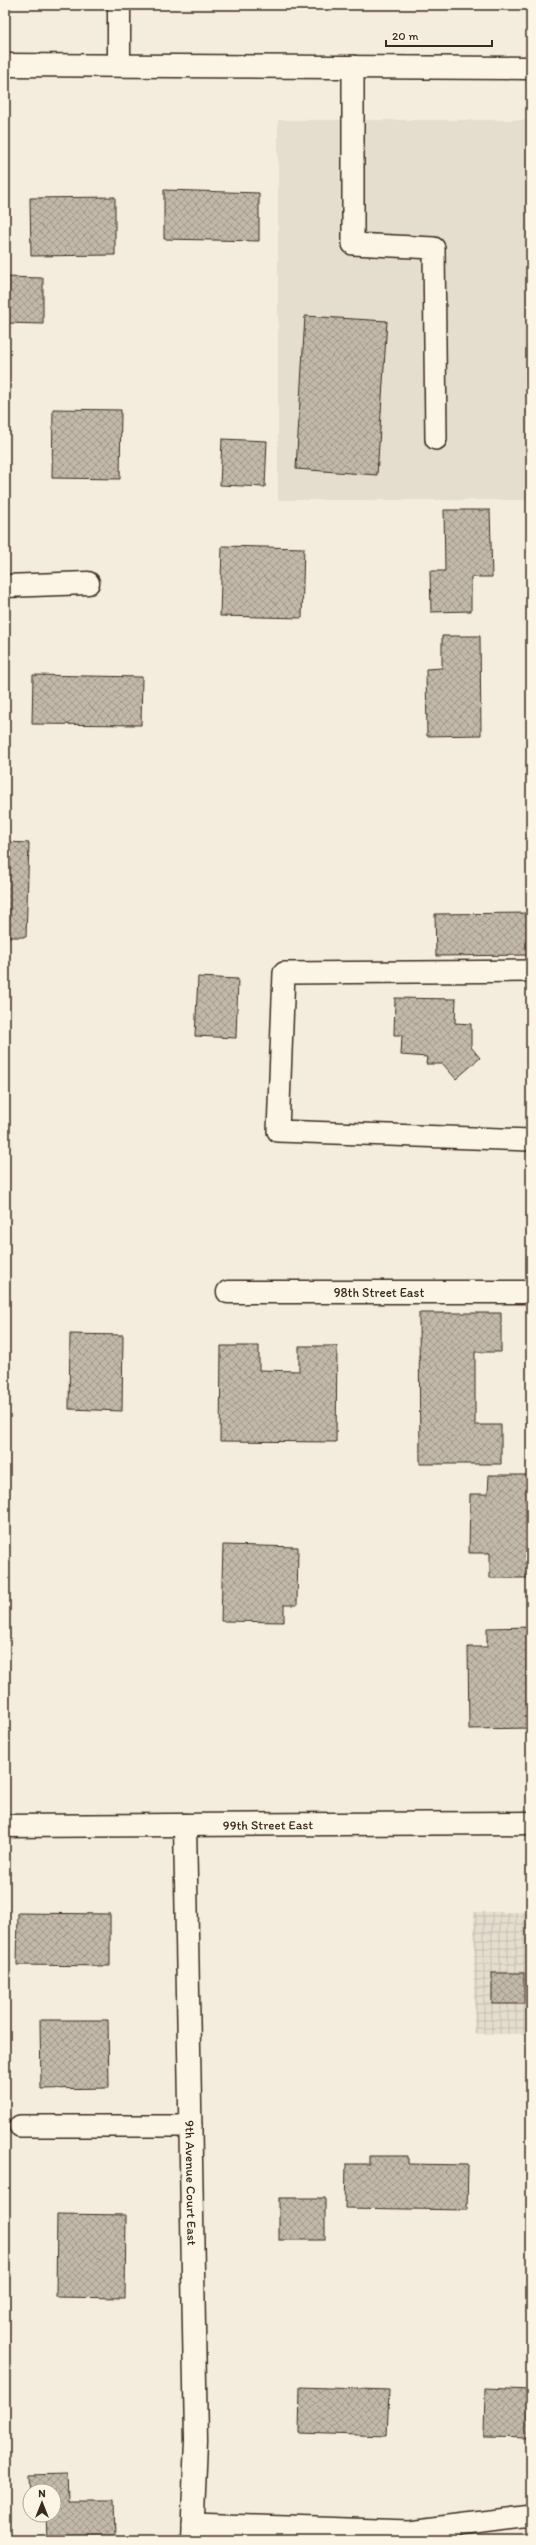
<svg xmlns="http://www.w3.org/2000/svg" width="536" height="2545" font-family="Itim,sans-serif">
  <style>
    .built { fill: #e5ddce }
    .industrial { fill: url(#industrial-grid) }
    .building { fill: url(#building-cross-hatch); stroke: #3b2a1e }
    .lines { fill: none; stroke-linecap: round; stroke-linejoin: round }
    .lane-casing { stroke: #3b2a1e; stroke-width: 24 }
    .street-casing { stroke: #3b2a1e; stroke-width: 25 }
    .secondary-casing { stroke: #3b2a1e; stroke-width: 25 }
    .lane { stroke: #fcf5e5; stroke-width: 21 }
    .street { stroke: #fcf5e5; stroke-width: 22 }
    .secondary { stroke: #fcf5e5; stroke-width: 22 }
    .labels { text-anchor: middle; stroke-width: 4; stroke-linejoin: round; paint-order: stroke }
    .street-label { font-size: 13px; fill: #3b2a1e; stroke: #fcf5e5 }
  </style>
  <defs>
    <pattern id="industrial-grid" width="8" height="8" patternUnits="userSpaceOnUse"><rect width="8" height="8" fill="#e5ddce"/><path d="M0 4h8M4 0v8" fill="none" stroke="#c5beb0"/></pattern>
    <pattern id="building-cross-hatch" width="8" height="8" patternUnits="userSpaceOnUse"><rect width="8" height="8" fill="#c3b9aa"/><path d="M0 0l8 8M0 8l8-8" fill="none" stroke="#a0978a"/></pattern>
  </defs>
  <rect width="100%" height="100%" fill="#f4eddd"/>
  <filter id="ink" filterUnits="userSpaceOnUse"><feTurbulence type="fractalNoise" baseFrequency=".025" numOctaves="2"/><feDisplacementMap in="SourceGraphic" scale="8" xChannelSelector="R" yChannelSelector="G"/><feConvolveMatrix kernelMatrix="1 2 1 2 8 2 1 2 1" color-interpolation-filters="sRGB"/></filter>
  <g filter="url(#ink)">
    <rect class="built" x="278" y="120" width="253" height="380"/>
    <rect class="industrial" x="474" y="1912" width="57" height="122"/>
    <g class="building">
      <polygon points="164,190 259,193 259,241 164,239"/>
      <polygon points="115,197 115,255 31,256 30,198"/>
      <polygon points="5,277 43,278 43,324 5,323"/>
      <polygon points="305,316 387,321 377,475 296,469"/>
      <polygon points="53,409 121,410 120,479 52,478"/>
      <polygon points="222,439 267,441 265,487 220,485"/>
      <polygon points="444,510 490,510 492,577 471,577 471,611 431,612 430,571 445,571"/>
      <polygon points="222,546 304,548 302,618 220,616"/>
      <polygon points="442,636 480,636 481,735 427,736 426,669 442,668"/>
      <polygon points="33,675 142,677 141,725 32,724"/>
      <polygon points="5,842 29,843 26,937 5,937"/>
      <polygon points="531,913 531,955 436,956 435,914"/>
      <polygon points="198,977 238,979 236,1038 195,1036"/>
      <polygon points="395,998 456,999 455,1023 471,1024 471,1047 480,1058 456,1079 443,1064 426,1064 427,1057 401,1055 402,1035 394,1035"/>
      <polygon points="419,1313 501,1313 501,1352 475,1352 475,1425 501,1425 501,1464 420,1464"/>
      <polygon points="70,1334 123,1335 122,1411 69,1409"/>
      <polygon points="221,1346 259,1346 259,1370 299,1371 299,1346 337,1346 336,1442 220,1441"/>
      <polygon points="489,1475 531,1475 531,1578 490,1578 490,1553 469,1553 470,1494 488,1494"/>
      <polygon points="223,1545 298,1547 297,1605 284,1605 284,1622 221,1621"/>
      <polygon points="531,1627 531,1728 469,1729 468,1647 487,1647 487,1628"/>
      <polygon points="18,1913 110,1914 110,1966 17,1965"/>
      <rect x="492" y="1973" width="32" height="31"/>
      <polygon points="40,2020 108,2020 109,2088 41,2089"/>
      <polygon points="369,2156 408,2156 408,2164 468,2165 467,2210 345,2208 346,2164 369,2164"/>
      <rect x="279" y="2198" width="46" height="42"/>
      <polygon points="57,2214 126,2215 125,2298 56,2297"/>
      <polygon points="300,2387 389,2390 387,2436 299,2433"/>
      <polygon points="485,2388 531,2390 531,2438 484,2437"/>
      <polygon points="67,2474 68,2500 114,2500 115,2537 47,2539 46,2515 54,2515 54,2491 30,2491 30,2499 29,2475"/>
    </g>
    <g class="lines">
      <g class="lane-casing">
        <g id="lane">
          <polyline points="353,66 353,244 434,248 436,439"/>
          <polyline points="530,1140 278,1131 284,973 531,971"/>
          <polyline points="20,2126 191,2126"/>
          <polyline points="192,2524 409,2531 531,2516"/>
        </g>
      </g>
      <g class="street-casing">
        <g id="street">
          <polyline points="119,65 119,5"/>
          <polyline points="5,586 88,583"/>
          <path id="s1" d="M228,1292H531"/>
          <path id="s2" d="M185,1825L196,2440L192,2540"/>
        </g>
      </g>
      <g class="secondary-casing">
        <g id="secondary">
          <polyline points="5,65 531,68"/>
          <path id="s3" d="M5,1826L531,1823"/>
        </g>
      </g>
      <use href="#lane" class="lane"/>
      <use href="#street" class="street"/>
      <use href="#secondary" class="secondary"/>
    </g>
  </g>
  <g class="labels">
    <g class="street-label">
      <text dy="5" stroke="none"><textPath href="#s1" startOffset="151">98th Street East</textPath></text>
      <text dy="5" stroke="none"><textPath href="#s3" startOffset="263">99th Street East</textPath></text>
      <text dy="5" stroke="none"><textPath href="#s2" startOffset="358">9th Avenue Court East</textPath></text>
    </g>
  </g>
  <rect width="536" height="2545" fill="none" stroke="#fcf5e5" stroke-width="20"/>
  <rect x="10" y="10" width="516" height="2525" fill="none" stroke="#3b2a1e" stroke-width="1.5" filter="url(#ink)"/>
  <g transform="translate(42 2503)"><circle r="19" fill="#fcf5e5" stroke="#afa495"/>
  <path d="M0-3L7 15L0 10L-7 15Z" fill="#3b2a1e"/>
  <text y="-6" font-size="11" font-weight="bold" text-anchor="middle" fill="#3b2a1e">N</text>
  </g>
  <path d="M386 40v6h106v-6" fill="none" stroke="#3b2a1e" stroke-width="2"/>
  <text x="392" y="40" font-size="12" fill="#3b2a1e" stroke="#fcf5e5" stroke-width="3" paint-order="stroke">20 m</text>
</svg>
